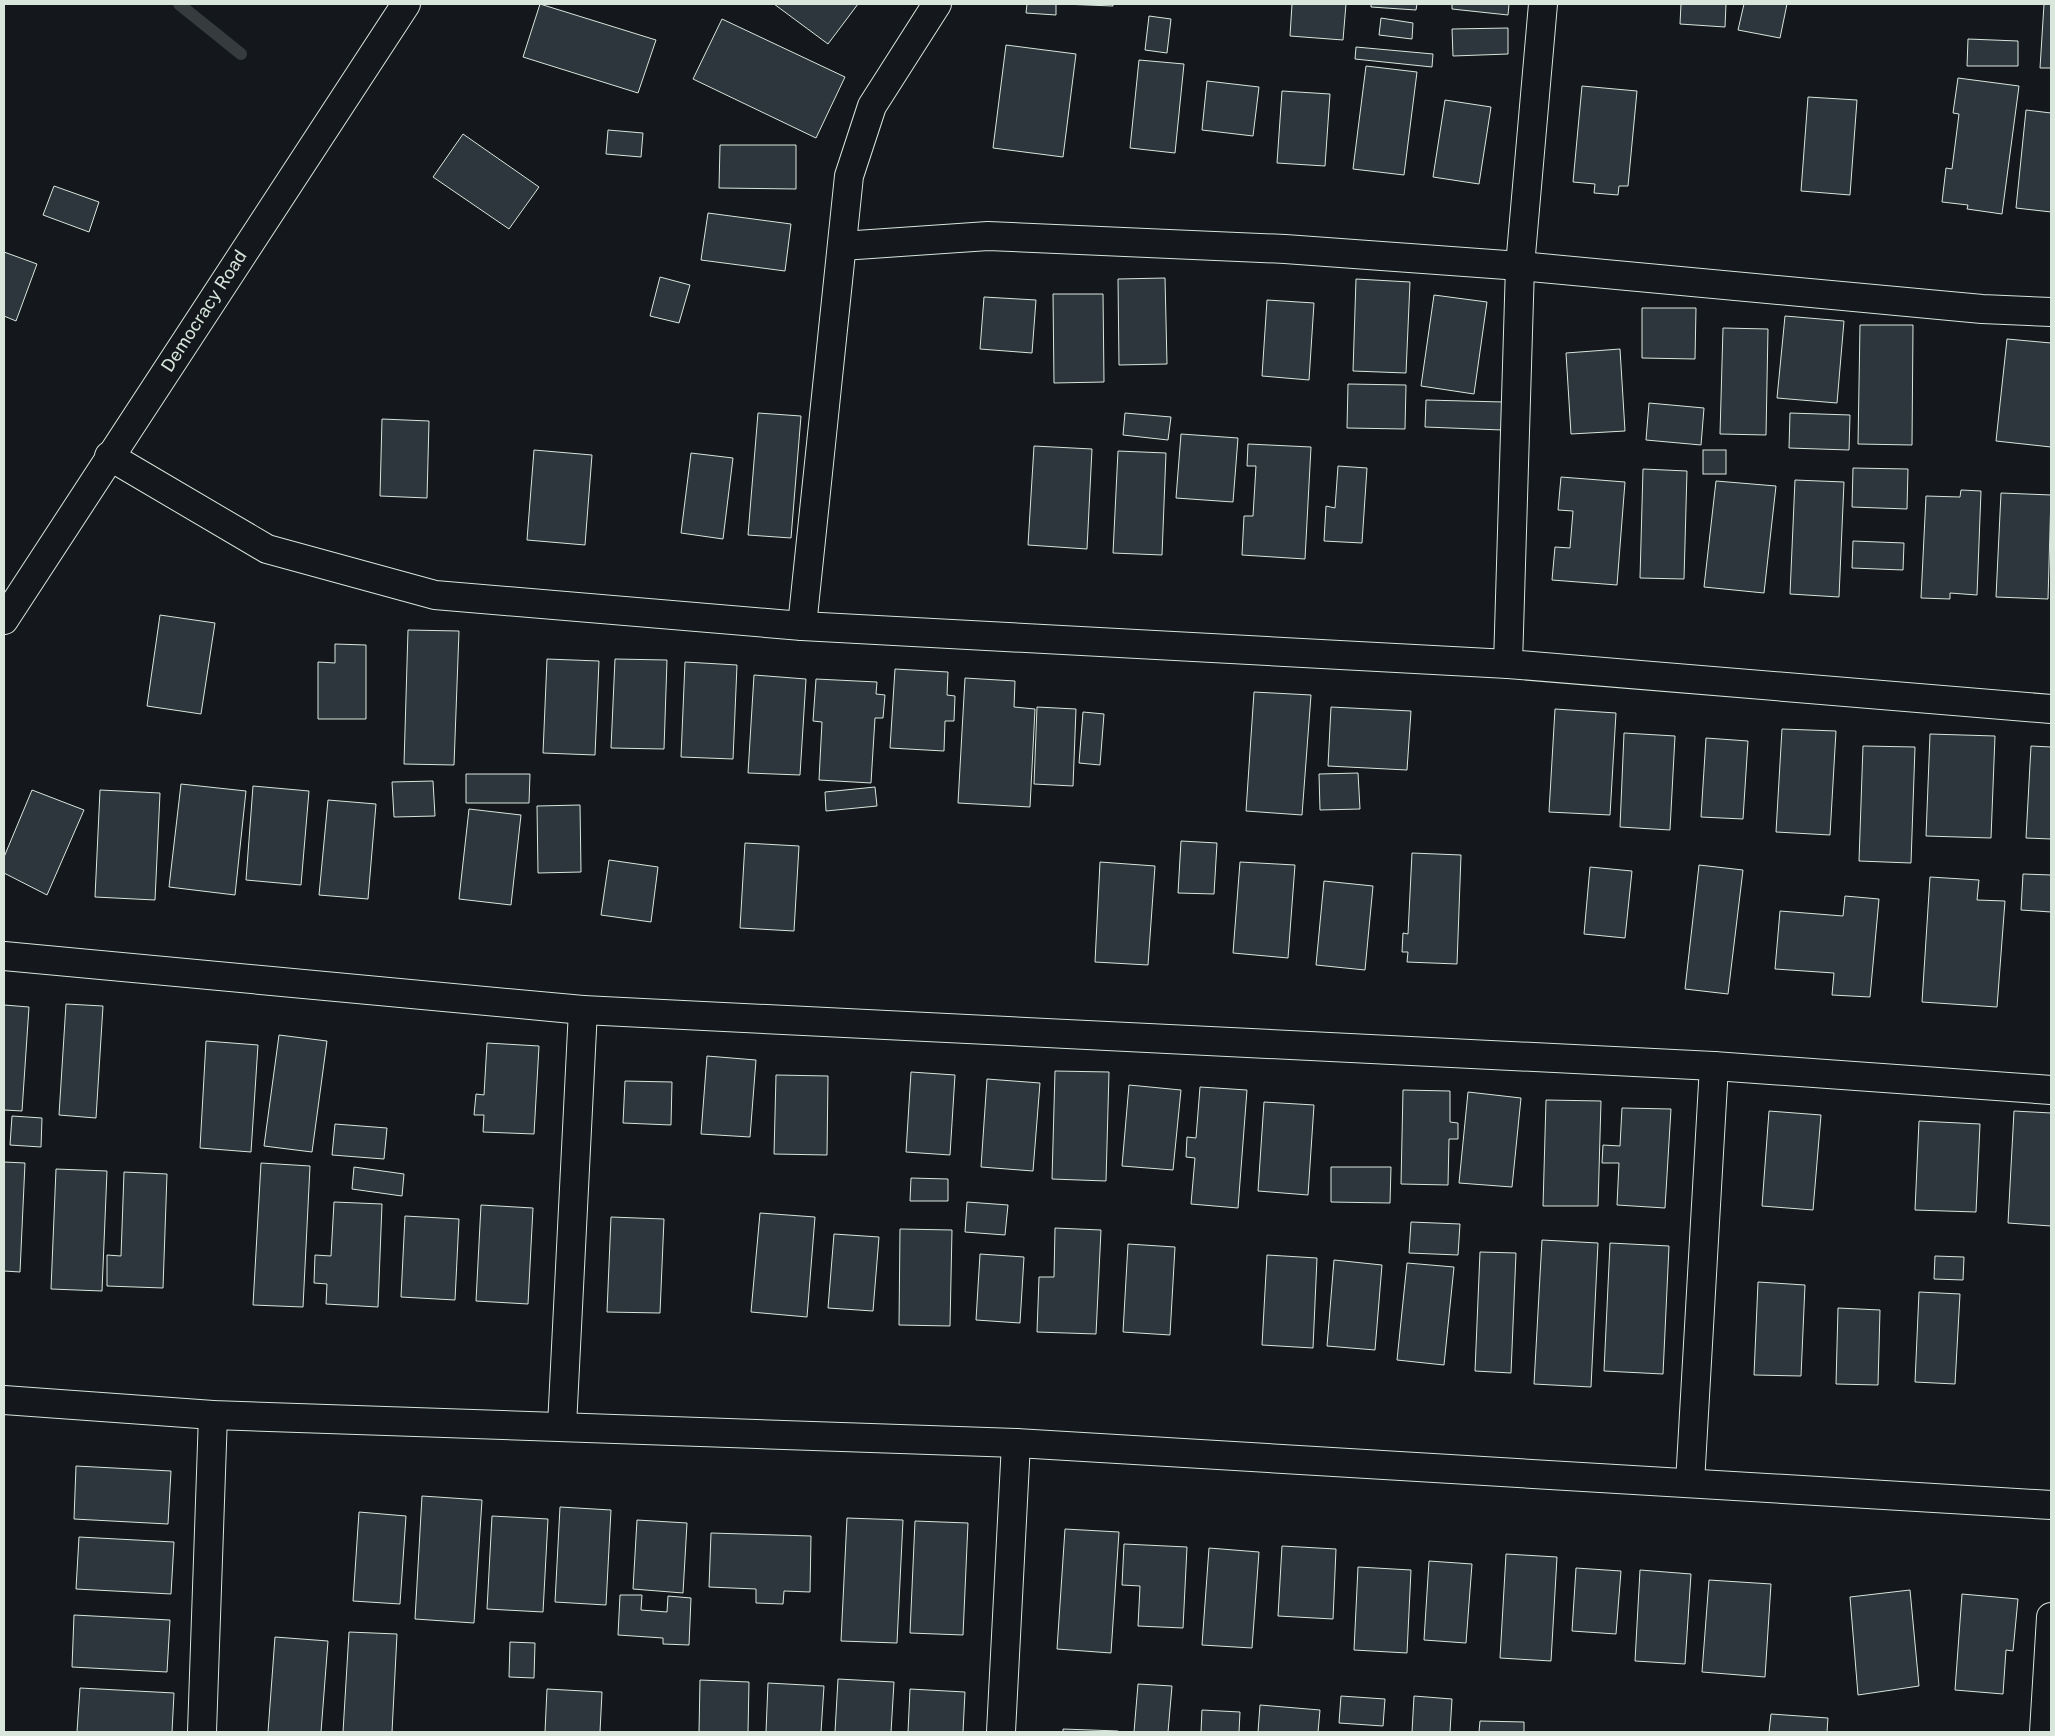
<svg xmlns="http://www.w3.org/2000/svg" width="2055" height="1736" font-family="'Public Sans',sans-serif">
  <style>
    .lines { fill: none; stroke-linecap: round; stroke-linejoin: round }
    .stream { stroke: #363b3e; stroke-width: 12 }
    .building { fill: #2c363c; stroke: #d8e6dc }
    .minor-casing { stroke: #d8e6dc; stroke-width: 30 }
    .minor { stroke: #14181c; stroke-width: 28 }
    .labels { text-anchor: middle; stroke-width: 4; stroke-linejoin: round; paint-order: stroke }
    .street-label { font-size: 18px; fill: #d8e6dc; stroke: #14181c }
  </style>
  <rect width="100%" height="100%" fill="#14181c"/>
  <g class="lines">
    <polyline class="stream" points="179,4 241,54"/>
  </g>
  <g class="building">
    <polygon points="540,4 656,40 638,93 523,57"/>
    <polygon points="774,4 858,4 828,44"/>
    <polygon points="1027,4 1056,4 1056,15 1026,13"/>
    <polygon points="1062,4 1113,4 1113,6"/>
    <polygon points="1292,4 1346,4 1343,40 1290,36"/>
    <polygon points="1371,4 1417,4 1416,10 1371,7"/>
    <polygon points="1452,4 1509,4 1508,15 1452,9"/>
    <polygon points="1681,4 1726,4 1725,27 1680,24"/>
    <polygon points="1744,4 1787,4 1780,38 1738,30"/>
    <polygon points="2044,4 2051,4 2051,68 2040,68"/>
    <polygon points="1149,16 1171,19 1167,53 1145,50"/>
    <polygon points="1381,18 1413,23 1412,39 1379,35"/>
    <polygon points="722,19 845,77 816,138 693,79"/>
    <polygon points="1508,28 1508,54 1453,56 1452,29"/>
    <polygon points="1968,39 2018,41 2018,66 1967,66"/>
    <polygon points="1006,45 1076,54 1063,157 993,148"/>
    <polygon points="1356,47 1433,54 1432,67 1355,59"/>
    <polygon points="1139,60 1184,64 1175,153 1130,148"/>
    <polygon points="1366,66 1417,72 1404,175 1353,169"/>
    <polygon points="1958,78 2019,86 2002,214 1967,209 1968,205 1942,202 1946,168 1952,169 1959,114 1953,113"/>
    <polygon points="1207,81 1259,87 1253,136 1202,130"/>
    <polygon points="1582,86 1637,91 1628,186 1619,186 1618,195 1594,193 1595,184 1573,182"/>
    <polygon points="1282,91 1330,94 1325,166 1277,163"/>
    <polygon points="1808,97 1857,100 1850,195 1801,191"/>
    <polygon points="1445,100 1491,107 1479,184 1433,177"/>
    <polygon points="2026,110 2051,113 2051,212 2016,208"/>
    <polygon points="608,130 643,133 641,157 606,154"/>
    <polygon points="463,134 539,187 509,229 433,177"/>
    <polygon points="720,145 796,145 796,189 719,188"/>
    <polygon points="54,186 99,202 89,232 43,215"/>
    <polygon points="708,213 791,224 785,271 701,260"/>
    <polygon points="4,252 37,264 16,321 4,316"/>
    <polygon points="660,277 690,285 679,323 650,316"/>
    <polygon points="1165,278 1167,364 1119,365 1118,279"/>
    <polygon points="1356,279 1410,282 1406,373 1353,371"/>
    <polygon points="1053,294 1103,294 1104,382 1054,383"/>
    <polygon points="1434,295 1487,302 1474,394 1421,386"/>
    <polygon points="984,297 1036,300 1032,353 980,349"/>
    <polygon points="1267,300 1314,303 1309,380 1262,376"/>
    <polygon points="1642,308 1696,308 1695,359 1642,358"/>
    <polygon points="1785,316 1844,321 1837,403 1777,398"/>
    <polygon points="1860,325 1913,325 1912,445 1858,444"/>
    <polygon points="1723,328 1768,329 1766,435 1720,434"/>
    <polygon points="2007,339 2051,343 2051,447 1996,441"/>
    <polygon points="1620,349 1625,431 1571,434 1566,353"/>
    <polygon points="1348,384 1406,385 1405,429 1347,428"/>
    <polygon points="1426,400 1503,402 1502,430 1425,427"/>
    <polygon points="1649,403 1704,408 1701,445 1646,440"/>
    <polygon points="758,413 801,416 791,538 748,535"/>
    <polygon points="1125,413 1171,417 1168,440 1123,435"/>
    <polygon points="1790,413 1850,415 1849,450 1789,448"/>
    <polygon points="382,419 429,421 427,498 380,496"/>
    <polygon points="1181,434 1238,438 1233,502 1176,498"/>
    <polygon points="1248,444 1311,447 1305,559 1242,555 1244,516 1253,516 1256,466 1247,466"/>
    <polygon points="1034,446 1092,449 1087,549 1028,545"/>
    <polygon points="534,450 592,455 585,545 527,540"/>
    <rect x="1703" y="450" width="23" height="24"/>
    <polygon points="1118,451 1166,453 1162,555 1113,553"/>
    <polygon points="691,453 733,458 723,539 681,533"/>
    <polygon points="1338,466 1367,468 1362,543 1324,541 1326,506 1335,508"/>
    <polygon points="1853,468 1908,469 1907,509 1852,507"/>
    <polygon points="1643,469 1687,471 1684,579 1640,578"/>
    <polygon points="1561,477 1625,482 1617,585 1552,580 1555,547 1570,548 1573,511 1558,510"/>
    <polygon points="1795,480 1844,482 1839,597 1790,594"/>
    <polygon points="1716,481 1776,486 1764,593 1704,587"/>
    <polygon points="1961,490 1981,491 1977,595 1950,593 1950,599 1921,598 1926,496 1960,497"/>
    <polygon points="2001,493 2051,495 2048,599 1996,597"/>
    <polygon points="1853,541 1904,543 1903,570 1852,568"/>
    <polygon points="160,615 215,623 201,714 147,706"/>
    <polygon points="408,630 459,631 454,765 404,764"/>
    <polygon points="335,644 366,645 366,719 318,719 318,662 335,663"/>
    <polygon points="547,659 599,661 595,755 543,753"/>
    <polygon points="615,659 667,660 664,749 611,748"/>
    <polygon points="685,662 737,665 733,759 681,757"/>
    <polygon points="895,669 948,672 947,695 955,696 954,721 945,721 944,751 890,748"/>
    <polygon points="754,675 806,679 800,775 748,773"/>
    <polygon points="965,678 1015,681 1014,707 1035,709 1030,807 958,803"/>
    <polygon points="816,679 877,682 876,694 885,695 883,718 875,718 871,783 819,780 822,722 813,721"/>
    <polygon points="1254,692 1311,695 1302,815 1246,811"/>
    <polygon points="1037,707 1076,709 1073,786 1034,784"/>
    <polygon points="1331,707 1411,711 1407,770 1328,766"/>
    <polygon points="1555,709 1616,713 1610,815 1549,812"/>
    <polygon points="1083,712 1104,714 1100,765 1079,763"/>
    <polygon points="1782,729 1836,731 1830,835 1776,832"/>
    <polygon points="1624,733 1675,736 1670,830 1620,827"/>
    <polygon points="1930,734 1995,736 1991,838 1926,836"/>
    <polygon points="1706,738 1748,741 1743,819 1701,817"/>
    <polygon points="1863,746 1915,747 1911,863 1859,861"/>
    <polygon points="2031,746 2051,747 2051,839 2026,838"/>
    <polygon points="1358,773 1360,809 1320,810 1319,774"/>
    <polygon points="466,774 530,774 529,803 466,803"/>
    <polygon points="433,781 435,816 394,817 392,782"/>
    <polygon points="181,784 246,791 235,895 169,887"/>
    <polygon points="253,786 309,791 301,885 246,880"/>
    <polygon points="875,787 877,806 826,811 825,792"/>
    <polygon points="32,790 84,810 47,895 4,873 4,857"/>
    <polygon points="100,790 160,793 155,900 95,897"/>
    <polygon points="328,800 376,804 368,899 319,895"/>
    <polygon points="580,805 581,872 538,873 537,806"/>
    <polygon points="469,809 521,815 511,905 459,899"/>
    <polygon points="1181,841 1217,843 1214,894 1178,893"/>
    <polygon points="745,843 799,846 794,931 740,928"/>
    <polygon points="1412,853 1461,855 1457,964 1407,962 1408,952 1402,952 1403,933 1408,934"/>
    <polygon points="609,860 658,867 651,922 601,915"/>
    <polygon points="1100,862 1155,866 1148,965 1095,962"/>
    <polygon points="1240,862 1295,865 1288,958 1233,953"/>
    <polygon points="1699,865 1743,870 1728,994 1685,989"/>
    <polygon points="1590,867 1632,871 1625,938 1584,934"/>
    <polygon points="2023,874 2051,875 2051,912 2021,910"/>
    <polygon points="1930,877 1979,880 1977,900 2005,901 1997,1007 1922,1002"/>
    <polygon points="1324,881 1373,886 1365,970 1316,965"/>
    <polygon points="1845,896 1879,899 1870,997 1832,995 1834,973 1775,969 1780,911 1843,916"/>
    <polygon points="66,1004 103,1006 96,1118 59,1115"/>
    <polygon points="4,1005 29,1007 22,1111 4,1110"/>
    <polygon points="279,1035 327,1041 312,1152 264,1146"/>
    <polygon points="206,1041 258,1045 251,1152 200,1148"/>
    <polygon points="487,1043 539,1046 534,1134 483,1132 484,1115 474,1115 476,1094 484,1095"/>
    <polygon points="707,1056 756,1060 750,1137 701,1134"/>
    <polygon points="1055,1071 1109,1072 1106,1181 1052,1179"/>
    <polygon points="911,1072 955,1075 950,1155 906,1152"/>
    <polygon points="776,1075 828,1076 827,1155 774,1154"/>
    <polygon points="987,1079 1040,1083 1033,1171 981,1167"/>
    <polygon points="625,1081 672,1082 671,1125 623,1123"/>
    <polygon points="1129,1085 1181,1090 1173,1170 1122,1166"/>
    <polygon points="1200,1087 1247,1090 1238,1208 1191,1204 1195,1158 1186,1157 1187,1137 1196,1138"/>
    <polygon points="1403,1090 1450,1091 1450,1122 1458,1123 1458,1139 1449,1139 1448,1185 1401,1184"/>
    <polygon points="1468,1092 1521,1098 1512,1187 1459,1183"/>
    <polygon points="1546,1100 1601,1101 1598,1206 1543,1206"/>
    <polygon points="1264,1102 1314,1105 1308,1195 1258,1191"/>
    <polygon points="1622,1108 1671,1109 1665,1208 1617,1205 1619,1163 1602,1163 1603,1145 1620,1146"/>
    <polygon points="1769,1111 1821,1115 1813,1210 1762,1206"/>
    <polygon points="2014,1111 2051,1113 2051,1226 2008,1223"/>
    <polygon points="12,1116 42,1118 41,1147 10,1145"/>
    <polygon points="1919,1121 1980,1124 1976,1212 1915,1210"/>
    <polygon points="335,1124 387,1128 384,1159 332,1155"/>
    <polygon points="4,1162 25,1163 20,1272 4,1271"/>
    <polygon points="261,1163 310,1166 303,1307 253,1305"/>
    <polygon points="354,1167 404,1174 402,1196 352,1189"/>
    <polygon points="1331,1167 1391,1167 1390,1203 1331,1202"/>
    <polygon points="56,1169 107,1171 102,1291 51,1289"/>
    <polygon points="124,1172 167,1174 163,1288 107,1286 107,1255 121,1256"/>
    <polygon points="911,1178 948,1179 948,1201 910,1201"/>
    <polygon points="334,1202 382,1204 378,1307 326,1304 327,1284 314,1283 315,1255 331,1256"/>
    <polygon points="967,1202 1008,1205 1005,1235 965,1232"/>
    <polygon points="481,1205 533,1208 528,1304 476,1301"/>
    <polygon points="760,1213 815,1217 807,1317 751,1312"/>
    <polygon points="405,1216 459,1219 455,1300 401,1297"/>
    <polygon points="611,1217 664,1219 660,1313 607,1312"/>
    <polygon points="1411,1222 1460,1224 1458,1255 1409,1253"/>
    <polygon points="1055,1228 1101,1230 1096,1334 1037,1332 1039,1277 1054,1277"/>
    <polygon points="900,1229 952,1230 950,1326 899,1325"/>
    <polygon points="834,1234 879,1237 873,1311 828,1308"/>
    <polygon points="1542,1240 1598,1243 1591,1387 1534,1384"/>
    <polygon points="1610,1243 1669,1246 1663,1374 1604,1371"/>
    <polygon points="1128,1244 1175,1247 1170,1335 1123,1332"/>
    <polygon points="1480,1252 1516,1253 1511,1373 1475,1371"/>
    <polygon points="980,1254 1024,1257 1020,1323 976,1320"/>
    <polygon points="1267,1255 1317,1258 1313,1348 1262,1345"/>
    <polygon points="1935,1256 1964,1257 1963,1280 1934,1279"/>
    <polygon points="1334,1260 1382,1265 1375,1350 1327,1346"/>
    <polygon points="1407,1263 1454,1267 1444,1365 1397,1360"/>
    <polygon points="1758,1282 1805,1285 1801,1376 1754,1375"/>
    <polygon points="1919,1292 1960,1294 1955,1384 1915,1382"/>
    <polygon points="1838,1308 1880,1310 1878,1385 1836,1384"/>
    <polygon points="76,1466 171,1471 168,1524 74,1519"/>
    <polygon points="422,1496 482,1500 474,1623 415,1619"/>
    <polygon points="560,1507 611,1510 606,1605 555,1602"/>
    <polygon points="359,1512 406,1516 400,1604 353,1601"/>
    <polygon points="492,1516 548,1519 543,1612 487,1609"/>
    <polygon points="847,1518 903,1520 897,1643 841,1641"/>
    <polygon points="637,1520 687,1523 683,1593 633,1589"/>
    <polygon points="915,1521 968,1523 963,1635 910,1633"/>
    <polygon points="1065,1529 1119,1532 1111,1653 1057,1649"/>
    <polygon points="711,1533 811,1536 810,1592 784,1591 783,1604 756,1603 756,1589 709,1587"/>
    <polygon points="79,1537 174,1542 171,1594 76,1589"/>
    <polygon points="1124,1544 1187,1547 1183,1628 1138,1626 1140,1586 1122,1585"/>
    <polygon points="1282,1546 1336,1549 1333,1619 1278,1616"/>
    <polygon points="1209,1548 1259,1552 1252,1648 1202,1645"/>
    <polygon points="1506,1554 1557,1557 1551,1661 1500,1658"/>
    <polygon points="1429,1561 1472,1564 1466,1643 1424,1640"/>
    <polygon points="1358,1567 1411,1570 1407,1653 1354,1650"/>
    <polygon points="1576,1568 1621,1571 1616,1634 1572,1631"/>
    <polygon points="1640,1570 1691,1574 1685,1664 1635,1661"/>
    <polygon points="1709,1580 1771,1584 1765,1677 1702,1672"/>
    <polygon points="1910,1590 1919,1686 1858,1695 1850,1597"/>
    <polygon points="1962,1594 2018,1599 2013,1651 2006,1650 2003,1694 1955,1690"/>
    <polygon points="620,1595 642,1595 641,1610 667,1612 668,1596 691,1598 689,1645 663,1644 663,1638 618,1635"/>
    <polygon points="74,1615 170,1620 167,1672 72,1667"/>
    <polygon points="349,1632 397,1634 392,1732 343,1732"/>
    <polygon points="275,1637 328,1641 321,1732 268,1732"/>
    <polygon points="510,1642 535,1643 534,1678 509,1677"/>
    <polygon points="838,1679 894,1682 891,1732 835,1732"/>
    <polygon points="700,1680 749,1682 748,1732 699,1732"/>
    <polygon points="768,1683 824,1686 821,1732 766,1732"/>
    <polygon points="1138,1684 1172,1686 1168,1732 1134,1732"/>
    <polygon points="80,1688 174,1693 172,1732 77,1732"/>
    <polygon points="547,1689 602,1692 600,1732 545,1732"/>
    <polygon points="910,1689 965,1692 963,1732 908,1732"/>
    <polygon points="1341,1696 1385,1699 1383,1726 1339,1723"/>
    <polygon points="1414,1696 1452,1699 1450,1732 1412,1732"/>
    <polygon points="1260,1705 1320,1710 1318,1732 1258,1732"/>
    <polygon points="1202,1710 1240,1712 1239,1732 1201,1732"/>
    <polygon points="1771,1714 1828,1718 1827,1732 1769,1732"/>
    <polygon points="1480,1721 1524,1722 1524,1732 1479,1732"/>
    <polygon points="1063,1729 1118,1731 1118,1732 1063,1732"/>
  </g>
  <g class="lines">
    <g class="minor-casing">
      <g id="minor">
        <polyline points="842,246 988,236 1285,249 1520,266 1982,309 2051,312"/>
        <polyline points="109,456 267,549 435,595 802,626 1508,664 1520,266 1543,4"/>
        <polyline points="4,620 406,4"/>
        <polyline points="802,626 849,176 872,106 937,4"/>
        <polyline points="1508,664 2051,709"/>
        <polyline points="4,956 583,1010 562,1426"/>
        <polyline points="583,1010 1714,1066 2051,1090"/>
        <polyline points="4,1400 213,1415 1016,1443 2051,1505"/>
        <polyline points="1690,1483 1714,1066"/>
        <polyline points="202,1732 213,1415"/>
        <polyline points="1001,1732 1016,1443"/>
        <polyline points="2044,1732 2051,1617"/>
      </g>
    </g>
    <use href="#minor" class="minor"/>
  </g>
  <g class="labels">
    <g class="street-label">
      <text transform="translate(204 311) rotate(-57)" y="6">Democracy Road</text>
    </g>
  </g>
  <rect width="2055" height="1736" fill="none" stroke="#d8e6dc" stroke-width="10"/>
</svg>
